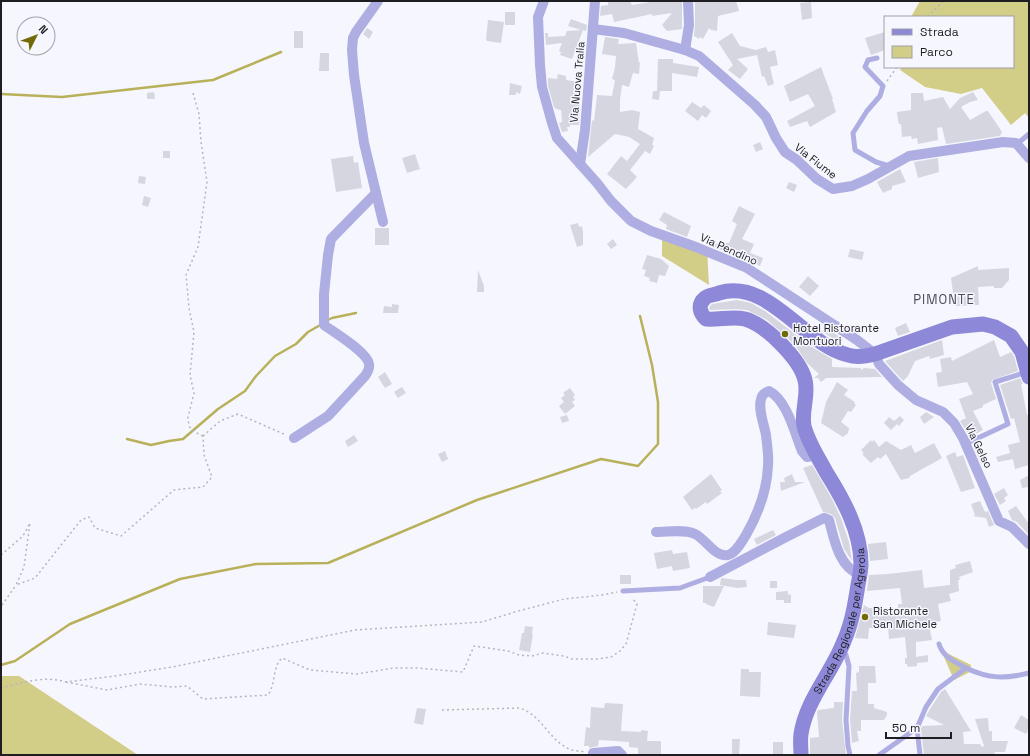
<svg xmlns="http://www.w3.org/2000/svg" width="1030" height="756" font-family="'Space Grotesk',sans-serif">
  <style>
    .green { fill: #d2cd87 }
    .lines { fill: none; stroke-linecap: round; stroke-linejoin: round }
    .stream { stroke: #b8b15a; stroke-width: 2.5 }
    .building { fill: #d6d6e1 }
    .path { stroke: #b5b5bc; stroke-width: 1.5; stroke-dasharray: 2 3; stroke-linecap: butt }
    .service { stroke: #afaee3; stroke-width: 5 }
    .minor { stroke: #afaee3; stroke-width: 10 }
    .secondary { stroke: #8d88d7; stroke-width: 15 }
    .poi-dot { fill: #726b05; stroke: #f6f6ff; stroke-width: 1.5 }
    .labels { text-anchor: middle; stroke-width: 3; stroke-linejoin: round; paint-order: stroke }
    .street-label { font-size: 11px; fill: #1e1e22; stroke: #f6f6ff }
    .poi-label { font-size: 11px; fill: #1e1e22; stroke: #f6f6ff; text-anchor: start }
    .quarter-label { font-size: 13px; letter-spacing: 1px; fill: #4c4c55; stroke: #f6f6ff }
  </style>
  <rect width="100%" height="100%" fill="#f6f6ff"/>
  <g class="green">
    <polygon points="920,1 1029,1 1029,118 1025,113 1011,125 982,88 961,94 925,87 900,70 902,67 1013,67 1013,17 911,17"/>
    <polygon points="662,231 707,249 709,285 662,256"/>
    <polygon points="941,650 971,665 970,672 954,680"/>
    <polygon points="1,676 19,676 138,755 1,755"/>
  </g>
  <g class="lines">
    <g class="stream">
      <polyline points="1,94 62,97 213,80 281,52"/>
      <polyline points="326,321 332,318 356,313"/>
      <polyline points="127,439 151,445 169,441 183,439 218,409 245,391 256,376 275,356 296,344 308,332 322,324"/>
      <polyline points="1,665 15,661 70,624 180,579 256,564 328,563 477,500 601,459 638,466 658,444 658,402 652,365 640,316"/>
    </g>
  </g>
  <g class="building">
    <polygon points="608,1 630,1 632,5 656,1 682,1 682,29 667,31 662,25 672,13 652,16 652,14 614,22 612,14 600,16 601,6 608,5"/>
    <polygon points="695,1 736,1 739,11 718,16 717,31 711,30 709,28 703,39 700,37 699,39 694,36 695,25"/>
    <polygon points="811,2 812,18 802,20 800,3"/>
    <rect x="505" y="12" width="10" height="13"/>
    <polygon points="571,19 587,25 586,31 583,30 572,59 560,55 561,52 559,51 562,43 546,45 545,33 548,33 548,37 565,36 567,31 581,30 568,26"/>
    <polygon points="488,20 504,22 501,43 487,41 486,39"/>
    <polygon points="367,28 373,32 369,39 363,34"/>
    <rect x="294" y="31" width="9" height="17"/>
    <polygon points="885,32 885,50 871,55 865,38"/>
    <polygon points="732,33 740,46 756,50 766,47 768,52 775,50 778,65 770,67 774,84 768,86 764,76 762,77 757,55 737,59 748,69 740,79 728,70 733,65 718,42"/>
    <polygon points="605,37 619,39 618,44 636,43 639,63 640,62 639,74 633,73 629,87 622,85 620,100 620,112 632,110 640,112 638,129 654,138 652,145 654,146 650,154 645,151 630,170 637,177 626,189 607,174 621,156 627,161 640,144 629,137 615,134 588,157 592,120 594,121 597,95 612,96 615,80 612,79 615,67 616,56 602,54"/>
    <polygon points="320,53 329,53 329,71 319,71"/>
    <polygon points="658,59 673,59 673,63 699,67 697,77 672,73 672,91 660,91 659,100 652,99 653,91 659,91 657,91"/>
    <polygon points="821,67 833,99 832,99 836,112 810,127 807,121 790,127 787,121 815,106 808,94 790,102 784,86"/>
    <polygon points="558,74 566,76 566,80 579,82 577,103 580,103 579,125 570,125 570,127 567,127 568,131 562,132 559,123 562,122 561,110 556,109 554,107 548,86 548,78 557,79"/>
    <polygon points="510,83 522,86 520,94 516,92 516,95 509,95"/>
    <polygon points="154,92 155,99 147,99 147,93"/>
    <polygon points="973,92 978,100 970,102 961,107 970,120 986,111 988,111 1002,132 1000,136 946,144 942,127 937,128 938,140 918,144 917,138 912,139 911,136 902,137 901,124 899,124 898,120 897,112 911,110 911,93 923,93 924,101 943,97 950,109 960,98"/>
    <polygon points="692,102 701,108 704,105 711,111 706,118 702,115 698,121 685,111"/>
    <polygon points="760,142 763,149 756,152 753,145"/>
    <rect x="163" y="151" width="7" height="7"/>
    <polygon points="415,154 420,169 407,173 402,158"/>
    <polygon points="353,156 354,163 358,162 362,188 336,192 331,159"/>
    <polygon points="938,158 939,172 918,178 914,162"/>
    <polygon points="900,169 906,182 892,186 892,189 883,193 877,182"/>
    <polygon points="139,176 146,177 145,184 138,183"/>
    <polygon points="789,182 797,185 794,192 786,188"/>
    <polygon points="144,196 151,198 148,207 142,205"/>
    <polygon points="739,206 755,214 742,239 754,244 750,253 763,258 760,266 752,262 752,263 707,244 709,244 710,242 714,244 729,243 737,224 732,221"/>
    <polygon points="664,212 691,226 687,237 666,229 667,225 659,220"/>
    <polygon points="578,223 579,227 582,226 583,232 583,245 577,247 570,225"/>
    <rect x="375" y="228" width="14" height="17"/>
    <polygon points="613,239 617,245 611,249 607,244"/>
    <polygon points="850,249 864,252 862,260 848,257"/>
    <polygon points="647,255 661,259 669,266 665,276 659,275 657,283 649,281 650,278 644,276 646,270 642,269"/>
    <polygon points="978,266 978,270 1009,268 1009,280 1002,288 994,288 994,286 978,287 979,305 955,306 951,278"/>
    <polygon points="478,270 484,286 484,292 477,292"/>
    <polygon points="808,276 819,286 810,296 799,287"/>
    <polygon points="737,300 751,303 765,311 812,347 832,359 832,367 861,368 861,370 864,368 875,369 882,377 826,378 821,382 818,378 814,378 819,374 807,363 797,348 788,338 767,320 747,310 736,309 710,310 709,308 710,306 712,304"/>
    <polygon points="392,304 399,305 398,313 383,313 384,306 392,307"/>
    <polygon points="906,323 910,332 898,336 895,328"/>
    <polygon points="825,327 843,339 841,343 822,332"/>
    <polygon points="942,340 944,355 930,359 929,356 915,361 908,376 903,381 885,361"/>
    <polygon points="994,340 1000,357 1011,352 1014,356 1018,371 992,380 991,383 996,399 983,405 983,407 973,411 983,430 970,437 960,421 966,418 959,399 973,394 967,382 938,387 936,373 942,372 940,359 951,357 952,361"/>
    <polygon points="385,372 392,384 385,388 378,377"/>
    <polygon points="1020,378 1023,384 1021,384 1027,415 1029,415 1029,465 1015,469 1013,459 998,462 996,457 1010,453 1008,445 1020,442 1014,418 1011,419 1000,385"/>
    <polygon points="837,382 848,390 844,395 855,402 854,403 856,405 851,412 848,411 841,422 849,428 848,433 843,437 821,423 826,402"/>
    <polygon points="402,387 406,393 398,398 394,392"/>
    <polygon points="570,388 575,395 573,397 575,400 572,402 575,406 565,414 559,406 564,402 561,398 565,395 563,393"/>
    <polygon points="926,412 934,417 924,424 920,417"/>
    <polygon points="567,415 569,421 562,423 560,417"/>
    <polygon points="900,416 904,420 899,426 897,424 891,430 884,423 889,417 894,421"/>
    <polygon points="354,435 358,441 348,447 345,441"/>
    <polygon points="871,440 872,442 874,440 879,447 886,441 901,450 911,445 915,453 934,443 942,458 910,476 909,478 901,480 886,454 880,459 878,457 871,463 862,454 864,453 861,450"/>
    <polygon points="977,443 986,462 981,464 973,445"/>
    <polygon points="445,451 448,459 442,462 438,454"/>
    <polygon points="955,452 957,457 963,455 975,488 961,492 946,456"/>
    <polygon points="812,465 831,497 841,518 849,542 852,561 844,549 835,518 831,514 823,512 803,468"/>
    <polygon points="711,474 722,490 720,491 722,493 707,504 706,502 696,509 695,508 692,510 683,497"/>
    <polygon points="792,474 795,482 805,482 781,491 780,482 785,482 784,478"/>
    <polygon points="1029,475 1029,487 1022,488 1020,480"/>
    <polygon points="1004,488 1008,495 1004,498 1006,501 1000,505 994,494"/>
    <polygon points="980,501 985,512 988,511 994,525 989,527 986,518 973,516 975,515 971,504"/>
    <polygon points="1016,506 1029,524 1029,535 1017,522 1012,520 1008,511"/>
    <polygon points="773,530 776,535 757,545 754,539"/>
    <polygon points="886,542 888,559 870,561 868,544"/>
    <polygon points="672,550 673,554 687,552 690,568 673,571 672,566 657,569 654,553"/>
    <polygon points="970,561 973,572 959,577 960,580 958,580 959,591 949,594 951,601 938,604 941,621 934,622 934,626 929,626 932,640 916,642 916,657 928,655 928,662 917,663 917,666 908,667 907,664 905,664 905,658 907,658 905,637 889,639 888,627 869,628 868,639 855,638 864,605 869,608 898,608 898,604 902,604 900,588 867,591 869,575 888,574 922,570 924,588 950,585 950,570 956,568 955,565"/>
    <rect x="620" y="575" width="11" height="9"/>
    <polygon points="721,578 737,580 746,580 747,587 737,588 720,585"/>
    <rect x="770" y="581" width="7" height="7"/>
    <polygon points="703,586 724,586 714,607 706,604 706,603 703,603"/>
    <polygon points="788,591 788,595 791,594 791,603 784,603 784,600 776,600 776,592"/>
    <polygon points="768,622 796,625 794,638 767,635"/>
    <polygon points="525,626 533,627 532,634 533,634 530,652 519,650 522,633 524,633"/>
    <polygon points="859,666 875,666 876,683 868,683 868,704 874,704 874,708 887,712 887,715 884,720 861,720 861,731 857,731 859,741 852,743 850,720 852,691 857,691 856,673 859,672"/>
    <polygon points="741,669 749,669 749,672 761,672 760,697 740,696"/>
    <polygon points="945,689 971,731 963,732 964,744 980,744 982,747 984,746 975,719 988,718 989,731 992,731 992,741 1008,741 1005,752 995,752 994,755 924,755 921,729 922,726 944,725 926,716 930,709 941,692"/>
    <polygon points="834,702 843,702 842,720 846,755 810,755 810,738 819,737 817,712 818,710 834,708"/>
    <polygon points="605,703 623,704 621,731 641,732 641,730 648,731 647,741 661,741 661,755 638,755 638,748 629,747 629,742 599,740 598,746 589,748 589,746 584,746 586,727 590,728 591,707 604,708"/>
    <polygon points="417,708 426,709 423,725 414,723"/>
    <polygon points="1021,715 1029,720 1029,729 1026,734 1014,728"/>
    <polygon points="732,739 740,739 739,755 732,755"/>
    <rect x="773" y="742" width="10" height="13"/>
  </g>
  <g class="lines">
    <g class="path">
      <polyline points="928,17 943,1"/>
      <polyline points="887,81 897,67"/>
      <polyline points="193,93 199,114 201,142 207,182 198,247 186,275 189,308 194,332 190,375 194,393 188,417 189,426 193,431 203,436"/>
      <polyline points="203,436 220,421 238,414 286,435"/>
      <polyline points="1,555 23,536 30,523 24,567 16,585 35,578 81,520 89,517 95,528 121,536 174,490 203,487 212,477 204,455 203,436"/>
      <polyline points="1,610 2,605 16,585"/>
      <path d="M66,682L107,690L140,684L172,687L187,686L203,699L268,695C276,684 272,667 282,658L310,670L357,674L394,668H417L463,672L474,646L508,651L519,655L532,656L543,653L564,656L572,659H598L611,657L620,651L626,644L637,604L632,598"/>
      <path d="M1,688C21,683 45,675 66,682L115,676L172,667L355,630L482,622L522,610L564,599L602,595L617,592"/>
      <path d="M442,710L519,708C542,714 549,742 572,750C576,751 581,751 585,752"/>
    </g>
    <g class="service">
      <polyline points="877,58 868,60 865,67 883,86 880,96 867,111 853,133 855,150 876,162 889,166"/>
      <polyline points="1017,144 1029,134"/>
      <polyline points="965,444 1008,424 995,382 1027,372"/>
      <polyline points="623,591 680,588 710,577"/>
      <path d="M939,644C943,657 955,662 966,668"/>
      <polyline points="841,651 846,655 849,666 846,720 848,746 850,755"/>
      <polyline points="917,728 920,755"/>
      <path d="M879,755L917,728L926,707L938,689L966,668C989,679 1005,679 1029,673"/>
    </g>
    <g class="minor">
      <polyline points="378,1 356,32 353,38 352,50 354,75 364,143 383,222"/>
      <polyline points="544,1 538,17 540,65 542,87 552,123 557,138 597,183 611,201 631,221 651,231 696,247 747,268 857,340 875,354 879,364 898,385 916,400 943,412 954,423 963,438 999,521 1012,527 1029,544"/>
      <polyline points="593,29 624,33 685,50 699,56 755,105 766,117 776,138 785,152 797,160 817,179 833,189 852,186 868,179 909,156 1003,142 1016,143 1029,158"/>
      <polyline points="685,50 689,25 688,1"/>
      <polyline points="580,164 585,130 595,1"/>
      <path d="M294,438L328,416L365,376C367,373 370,369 369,364C367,352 335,333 324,325V294L328,255L331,239L376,193"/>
      <path d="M656,532C668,532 685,529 695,534C706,539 714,557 728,555C736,553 742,541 746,535C758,514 767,489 768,466C769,456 767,445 766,435C764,424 758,410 761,399C762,394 765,393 769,391C787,400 795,434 802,451L807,457L817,455"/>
      <path d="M710,577L788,536L824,518L829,520C834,539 839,567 859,574"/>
      <polyline points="593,753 618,751 622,755"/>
    </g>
    <path class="secondary" id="s1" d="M801,755C801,748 800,741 801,734C806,700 832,673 844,641C852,623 855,604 858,585C859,579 861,571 861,564C861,531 843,499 826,472C818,457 808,442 804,426C801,411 809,395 805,380C800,359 766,325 745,319C733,316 719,320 706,319C700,313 697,305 705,298C708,295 715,295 719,293C769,278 803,344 848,355C857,358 866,356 875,354L952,327L983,324L995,327L1011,336L1022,352L1029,377"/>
  </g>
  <g class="poi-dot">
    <circle cx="785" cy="334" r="4"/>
    <circle cx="865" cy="617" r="4"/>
  </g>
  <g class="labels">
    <g class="street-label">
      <text transform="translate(577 82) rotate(-85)" y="4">Via Nuova Tralia</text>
      <text transform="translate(816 161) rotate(38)" y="4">Via Fiume</text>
      <text transform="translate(729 249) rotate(24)" y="4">Via Pendino</text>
      <text transform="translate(979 446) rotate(64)" y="4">Via Gelso</text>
      <text dy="4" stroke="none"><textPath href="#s1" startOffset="142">Strada Regionale per Agerola</textPath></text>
    </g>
    <g class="poi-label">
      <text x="793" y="332">Hotel Ristorante<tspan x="793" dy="13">Montuori</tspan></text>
      <text x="873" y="615">Ristorante<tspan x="873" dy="13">San Michele</tspan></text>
    </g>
    <g class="quarter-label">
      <text x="944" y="304">PIMONTE</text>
    </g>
  </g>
  <rect width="1030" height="756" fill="none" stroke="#1e1e22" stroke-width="4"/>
  <rect x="884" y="16" width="130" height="52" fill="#f6f6ff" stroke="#a0a0a7"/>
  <rect x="892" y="29" width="20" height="6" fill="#8d88d7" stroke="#a0a0a7"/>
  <text x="920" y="36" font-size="12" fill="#1e1e22">Strada</text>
  <rect x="892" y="46" width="20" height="12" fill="#d2cd87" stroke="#a0a0a7"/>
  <text x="920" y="56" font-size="12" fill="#1e1e22">Parco</text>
  <g transform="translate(36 36) rotate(48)"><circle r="19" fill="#f6f6ff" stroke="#a0a0a7"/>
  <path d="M0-3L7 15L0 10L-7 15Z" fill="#726b05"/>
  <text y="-6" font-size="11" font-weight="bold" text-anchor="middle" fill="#1e1e22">N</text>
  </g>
  <path d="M886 732v6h65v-6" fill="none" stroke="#1e1e22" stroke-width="2"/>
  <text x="892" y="732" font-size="12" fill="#1e1e22" stroke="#f6f6ff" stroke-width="3" paint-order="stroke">50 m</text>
</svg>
